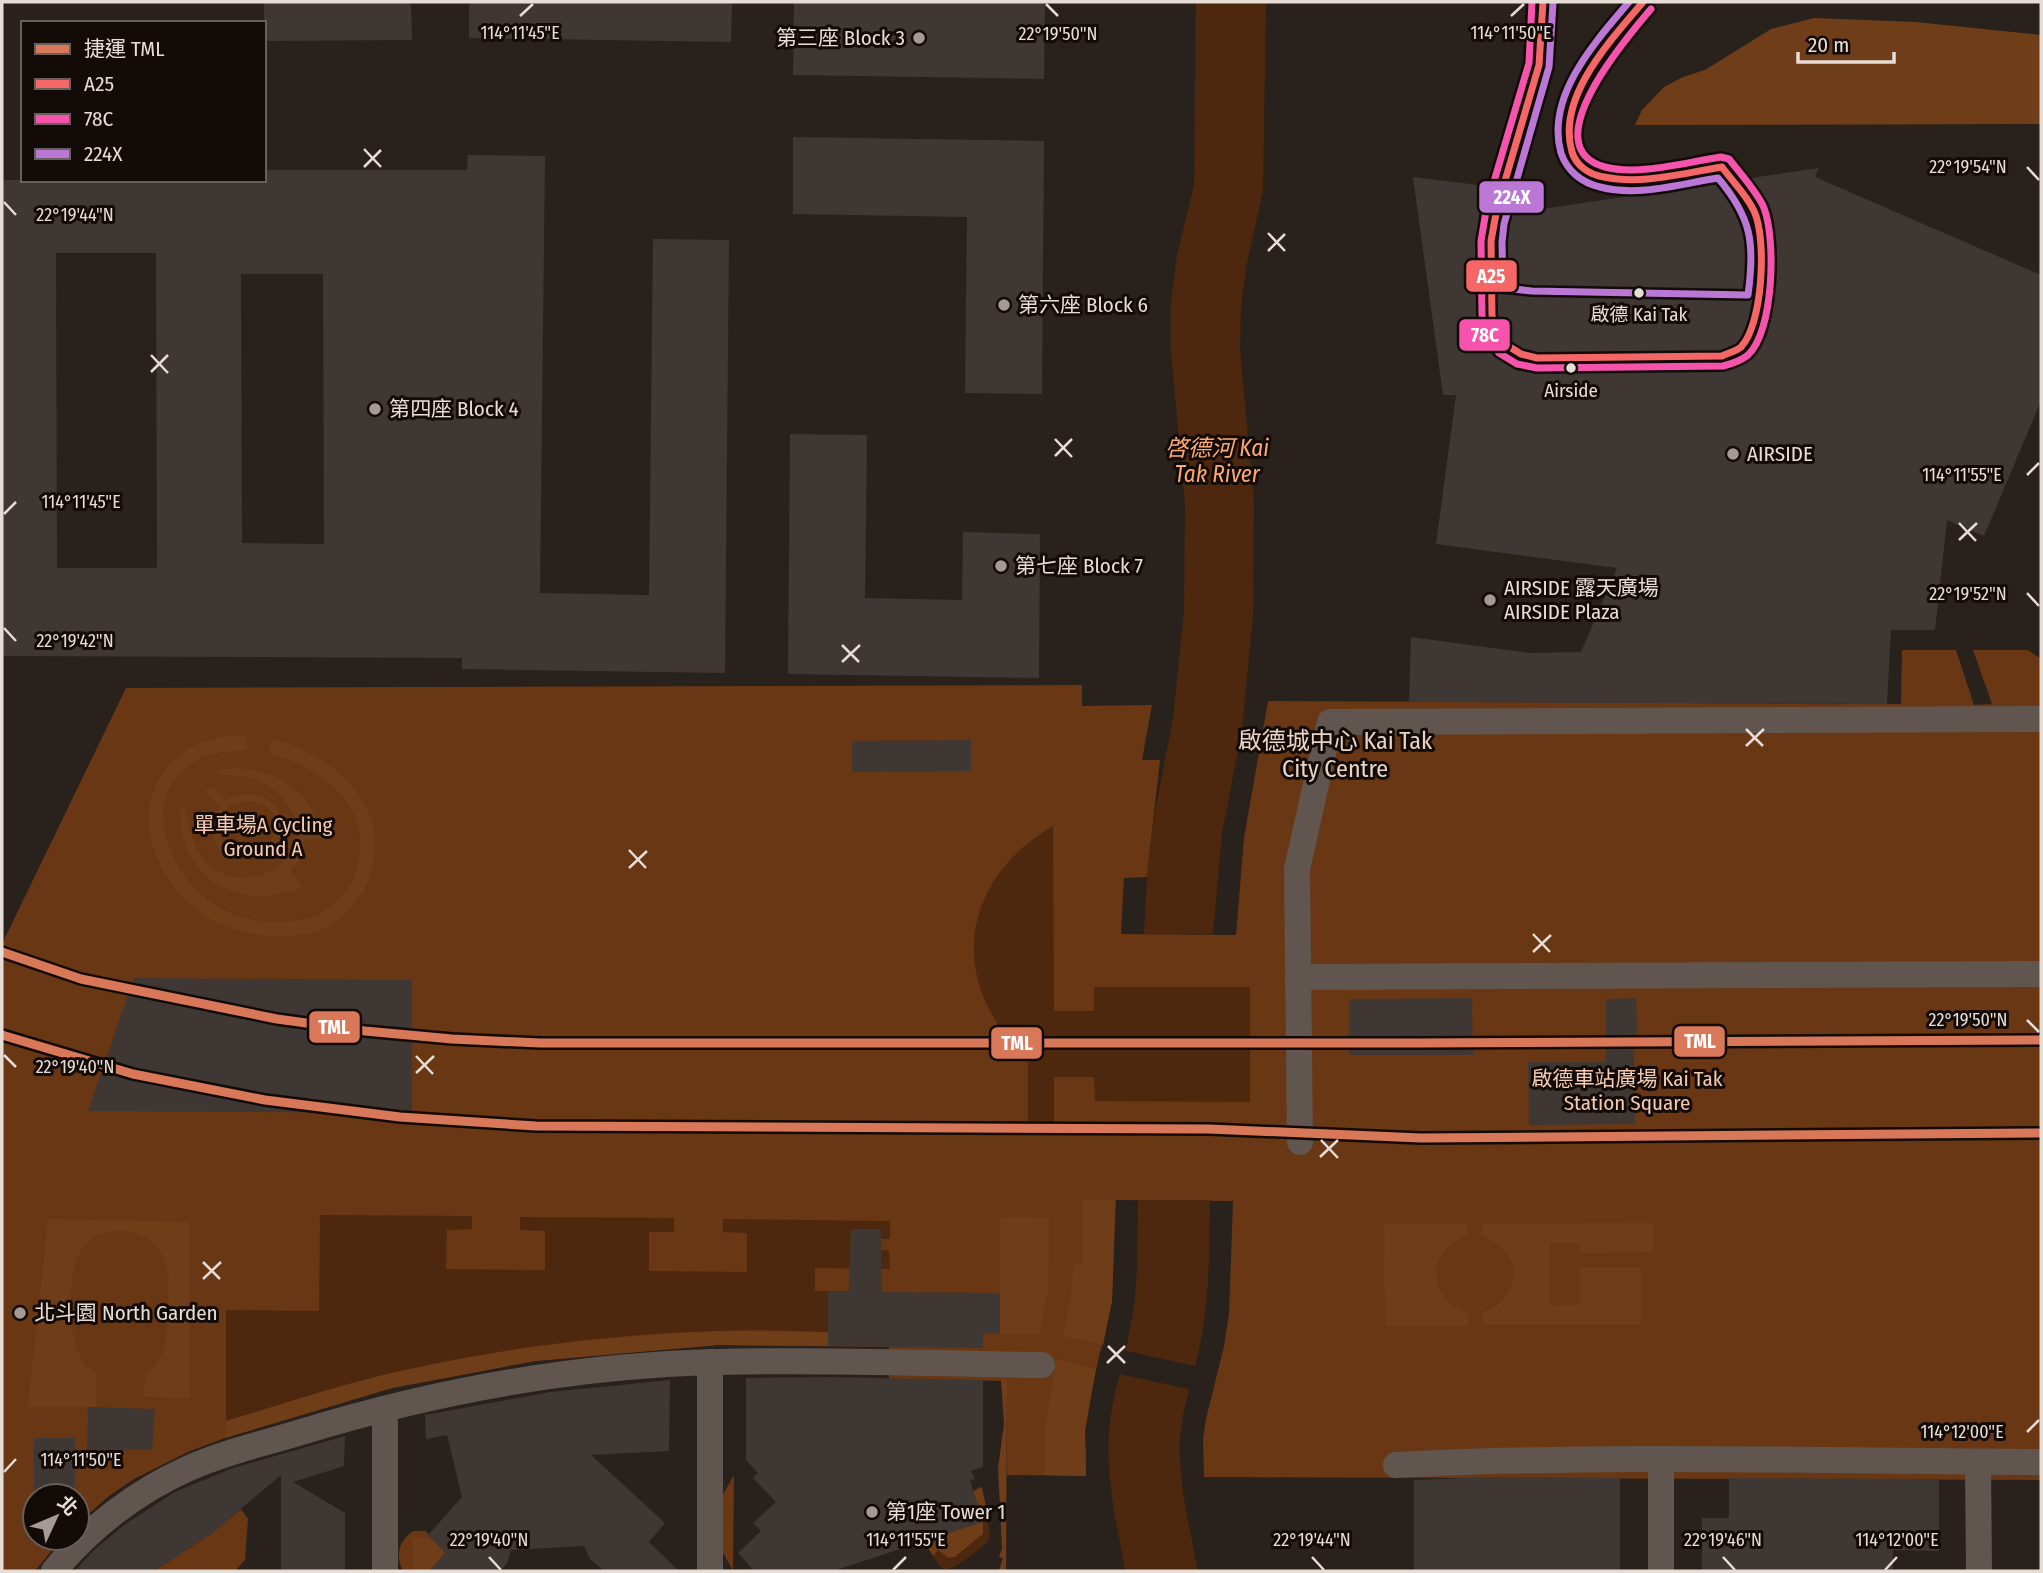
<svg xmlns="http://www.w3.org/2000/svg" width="2043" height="1573" font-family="'Fira Sans Condensed','Noto Sans TC',sans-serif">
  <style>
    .green { fill: #693713 }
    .forest { fill: #703d19 }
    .water { fill: #4e280e }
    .pier { fill: #29211c }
    .building { fill: #3e3733; fill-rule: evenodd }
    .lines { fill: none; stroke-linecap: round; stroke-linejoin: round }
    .pedestrian { stroke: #60564f; stroke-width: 26 }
    .bus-1-casing { stroke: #120b08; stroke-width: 12 }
    .bus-2-casing { stroke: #120b08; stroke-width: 12 }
    .bus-3-casing { stroke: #120b08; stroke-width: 12 }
    .bus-1 { stroke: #f56666; stroke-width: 7 }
    .bus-2 { stroke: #f653ac; stroke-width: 7 }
    .bus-3 { stroke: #ba77d6; stroke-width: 7 }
    .metro-1-casing { stroke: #120b08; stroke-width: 14 }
    .metro-1 { stroke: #d97859; stroke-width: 9 }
    .ticks { fill: none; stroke: #e7ddd7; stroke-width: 2.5 }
    .poi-dot { fill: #a49b96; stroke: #120b08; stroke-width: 2.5 }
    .bus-dot { fill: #e7ddd7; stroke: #120b08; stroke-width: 2.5 }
    .labels { text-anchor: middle; stroke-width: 6; stroke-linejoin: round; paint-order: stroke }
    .bus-label { font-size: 19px; fill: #e7ddd7; stroke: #120b08 }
    .poi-label { font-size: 21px; fill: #e7ddd7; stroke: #120b08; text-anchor: start }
    .park-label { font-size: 21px; fill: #f5cab0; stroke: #120b08 }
    .water-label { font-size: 23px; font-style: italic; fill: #fda974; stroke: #120b08 }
    .quarter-label { font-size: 24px; fill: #e7d3c7; stroke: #120b08 }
    .ticks-label { font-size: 18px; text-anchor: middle; fill: #e7ddd7; stroke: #120b08; stroke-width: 6; stroke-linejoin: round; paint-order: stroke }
    .line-badge { stroke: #120b08; stroke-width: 2.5 }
    .badge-label { font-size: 19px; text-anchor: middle; font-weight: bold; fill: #fff }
  </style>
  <rect width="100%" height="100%" fill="#29211c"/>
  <g class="green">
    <polygon points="1902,650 1956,650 1974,705 1992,704 1973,650 2028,650 2041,659 2041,1480 1204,1477 1203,1439 1206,1419 1224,1346 1229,1314 1233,1201 1116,1200 1112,1301 1089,1400 1085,1431 1086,1476 1007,1475 1007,1381 889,1379 889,1347 718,1345 535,1361 392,1388 225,1438 190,1451 134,1479 109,1496 77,1524 77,1496 35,1496 35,1538 62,1538 35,1571 2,1571 2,944 126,688 1082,685 1082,706 1152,705 1142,760 1160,760 1147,877 1124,878 1121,934 1236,935 1244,838 1268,701 1901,704"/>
    <polygon points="734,1475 733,1571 721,1549 720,1500"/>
    <polygon points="241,1509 248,1519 245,1560 235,1571 154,1571 212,1533"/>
    <path d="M413,1531H426L431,1538H414L413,1571H403C395,1555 399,1541 413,1531Z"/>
  </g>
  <g class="forest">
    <polygon points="1814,18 1916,22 2041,35 2041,124 1635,125 1642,110 1664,87 1683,77 1705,70 1771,29"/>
    <path d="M247,736V750C235,751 222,751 210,755C140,777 159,860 204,897C223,913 249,921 273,922C297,923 319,918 337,901C350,889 358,872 360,854C366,799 316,766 269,753L272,738C333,757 394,803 370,876C363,896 349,913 331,924C313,935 295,937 274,936C254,935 236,931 218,923C169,900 130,833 158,781C168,763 185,748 205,741C219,736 234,736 247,736Z"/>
    <path d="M233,768C282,770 310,792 324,838L305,841C304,854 300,861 291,870L302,887C243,914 175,878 181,809L186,810C199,932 341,864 283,799C266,779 244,774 219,775L215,771Z"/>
    <path d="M211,786L225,800C263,781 295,810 275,850L269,846C304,778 180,794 230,851L225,855C210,840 208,824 220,806L205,791Z"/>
    <polygon points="1083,1200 1115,1200 1112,1301 1103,1345 1063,1336 1071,1296 1073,1264 1083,1264"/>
    <polygon points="1000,1217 1049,1218 1048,1289 1039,1334 1000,1334"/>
    <path d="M48,1219L189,1222L190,1398L144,1397L145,1373C169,1357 167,1332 168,1307C168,1293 170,1277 166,1264C155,1227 103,1218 81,1250C65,1274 65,1360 96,1373V1407H28Z"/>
    <path d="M1653,1223V1252L1579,1253V1243H1550V1306L1580,1305V1267H1641V1325H1483V1312C1525,1298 1523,1251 1482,1236V1224Z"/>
    <path d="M1384,1224H1468L1467,1236C1425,1251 1427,1298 1468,1313V1326H1385Z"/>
    <path d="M718,1331L828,1332V1346L718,1345L535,1361L392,1388L225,1438L226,1421C272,1407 317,1392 364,1380C479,1349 599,1337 718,1331Z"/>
    <polygon points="1056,1359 1096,1369 1085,1431 1086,1476 1045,1475 1045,1428"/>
    <polygon points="1001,1380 1007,1380 1007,1388 1006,1571 999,1571 1003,1558 999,1557 1002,1548 998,1468 1004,1424"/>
    <path d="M982,1487L986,1507L983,1508V1534L955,1557L948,1558L938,1551L933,1556L928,1548L929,1540C955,1530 957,1494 982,1487Z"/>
    <polygon points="413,1538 431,1538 446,1552 432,1571 413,1571"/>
  </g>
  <g class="water">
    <polygon points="1196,2 1266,2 1263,191 1246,267 1241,308 1240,349 1254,502 1253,616 1242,729 1222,834 1213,934 1144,934 1147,877 1153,823 1173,718 1184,612 1185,505 1171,351 1171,302 1177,255 1194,185"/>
    <path d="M1053,826L1054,1011H1094V987H1250V1102L1095,1101L1094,1077H1054V1122L1028,1121V1060C948,985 957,882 1053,826Z"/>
    <path d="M1138,1200H1210C1209,1247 1210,1294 1201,1339C1196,1373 1182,1405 1180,1439C1178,1483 1190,1528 1198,1571H1125C1117,1525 1106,1480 1109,1433C1111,1397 1124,1364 1130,1329C1139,1287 1137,1243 1138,1200Z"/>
    <path d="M320,1215L472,1216V1229L447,1230L446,1269L545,1270V1231L520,1230V1217L674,1218V1232H649V1271L747,1272V1233L723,1232V1219L890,1221V1239H881V1229H851L850,1259L881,1250H889L890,1269L815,1268V1291H828V1332C790,1331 753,1329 716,1331C610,1334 503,1348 400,1371C341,1384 283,1404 226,1421V1310L319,1311Z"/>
    <path d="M983,1507H986L990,1536L988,1541C981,1548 953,1572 944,1569C939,1567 936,1560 933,1556L938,1550L948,1558L955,1557L983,1534Z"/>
  </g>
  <polygon class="pier" points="1122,1350 1199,1367 1193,1390 1115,1373"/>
  <g class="building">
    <polygon points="264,2 411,2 412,40 264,41"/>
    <polygon points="469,2 732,2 731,42 469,38"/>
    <polygon points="794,2 1045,2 1044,79 793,75"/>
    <polygon points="793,137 1044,141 1042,394 965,393 967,217 793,214"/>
    <path d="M468,155L545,156L540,593L649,595L653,239L729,240L725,673L462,669V658L2,656V180H264V170H467ZM56,253H156L157,568H57ZM241,274H323L324,544L242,543Z"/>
    <polygon points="1819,168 1815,177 2041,275 2041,401 1984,536 1947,520 1935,630 1891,630 1887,704 1409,702 1411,637 1530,653 1581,652 1617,568 1436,544 1456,395 1443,395 1413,177 1536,192 1542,209"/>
    <polygon points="790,434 867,435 865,598 962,600 963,532 1040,534 1039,678 788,674"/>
    <polygon points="971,740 971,771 852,772 852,741"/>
    <polygon points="134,978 412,980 412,1113 88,1111"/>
    <polygon points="1472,998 1473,1055 1349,1055 1349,999"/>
    <polygon points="1636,998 1637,1034 1634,1034 1635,1124 1529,1125 1528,1062 1606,1062 1606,999"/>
    <polygon points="851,1229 881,1229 882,1292 1000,1293 1000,1334 983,1333 983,1348 828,1346 828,1291 849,1291"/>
    <polygon points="828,1377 983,1380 983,1467 971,1471 975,1479 970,1480 983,1522 833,1571 754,1571 738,1553 761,1531 753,1523 776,1502 753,1478 758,1473 746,1460 746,1378"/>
    <polygon points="670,1380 669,1451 591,1455 665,1523 649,1542 679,1571 604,1571 590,1559 584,1546 511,1550 507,1564 500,1571 429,1571 445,1553 428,1535 462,1497 447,1435 426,1439 425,1415 551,1392"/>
    <polygon points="88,1407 155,1409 152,1450 87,1450"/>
    <polygon points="345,1436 344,1466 293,1482 345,1513 345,1571 281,1571 281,1475 212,1533 154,1571 75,1571 93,1551 124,1525 175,1492 233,1468"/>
    <rect x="34" y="1438" width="41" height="53"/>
    <polygon points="1493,1477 1620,1478 1620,1571 1414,1571 1414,1480"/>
    <polygon points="1729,1478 1939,1479 1939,1551 1893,1550 1893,1571 1702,1571 1702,1518 1729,1518"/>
  </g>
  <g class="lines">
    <g class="pedestrian">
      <polyline points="1298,977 2041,974"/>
      <polyline points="1300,1142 1297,869 1330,722 2041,719"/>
      <polyline points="710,1362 710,1571"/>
      <polyline points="385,1423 385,1571"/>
      <polyline points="1978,1462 1979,1571"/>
      <path d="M1396,1465C1611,1454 1826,1461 2041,1462"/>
      <path d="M54,1571C89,1528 136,1492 187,1469C222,1453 261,1444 298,1433C435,1391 576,1365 719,1362C827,1359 935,1364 1042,1365"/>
      <polyline points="1661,1571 1661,1459"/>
    </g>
    <g class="bus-1-casing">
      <path id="bus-1" d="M1543,2L1539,65L1497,208L1491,241L1492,315L1495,332L1505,344L1521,354L1537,358L1722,356C1728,353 1737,351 1741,347C1763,324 1767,238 1754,211C1747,195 1732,181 1722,167C1684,173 1642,185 1604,177C1590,175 1576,166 1572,152C1556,97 1611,40 1643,2"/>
    </g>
    <g class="bus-2-casing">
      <path id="bus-2" d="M1532,2L1529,63L1487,205L1481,241L1482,315L1485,336L1499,353L1517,364L1537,368L1723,366C1731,364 1742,360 1748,355C1774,331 1776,239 1764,208C1758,193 1739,172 1729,159L1721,157C1687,162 1638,176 1605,167C1531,147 1629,35 1651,9"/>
    </g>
    <g class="bus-3-casing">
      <path id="bus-3" d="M1553,3L1549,67L1504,224L1502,242L1503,288L1532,291L1748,295C1755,244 1752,218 1718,178C1680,184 1638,197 1600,187C1582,183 1567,171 1561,153C1545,96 1596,41 1629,2"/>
    </g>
    <use href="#bus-1" class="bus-1"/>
    <use href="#bus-2" class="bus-2"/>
    <use href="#bus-3" class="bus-3"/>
    <g class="metro-1-casing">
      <g id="metro-1">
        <polyline points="2,952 81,979 277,1019 365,1031 452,1039 540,1043 1418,1043 2041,1040"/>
        <polyline points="2,1035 133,1074 265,1100 400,1117 536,1126 1209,1129 1421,1138 2041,1133"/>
      </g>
    </g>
    <use href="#metro-1" class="metro-1"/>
  </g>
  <path class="ticks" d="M1046,4L1058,16M520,16L533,4M1511,16L1524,4M364,149L381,167M364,167L381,150M2027,167L2039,180M4,202L16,215M1268,233L1285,251M1268,251L1285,234M151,355L168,373M151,372L168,355M1055,439L1072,457M1055,456L1072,439M2027,475L2039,463M4,514L16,502M1959,523L1976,541M1959,540L1977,523M2027,593L2039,606M4,628L16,641M842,645L859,662M842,662L860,645M1746,729L1763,746M1746,746L1764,729M629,850L646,868M629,868L647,851M1533,934L1550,952M1533,952L1551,935M2027,1020L2039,1032M4,1055L16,1067M416,1056L433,1074M416,1073L434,1056M1321,1140L1338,1158M1320,1157L1338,1140M203,1262L220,1279M203,1279L221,1262M1108,1346L1125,1363M1107,1363L1125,1346M2027,1432L2039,1420M4,1472L16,1459M489,1557L501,1570M1312,1557L1324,1570M1723,1557L1735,1570M893,1570L906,1557M1885,1570L1897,1557"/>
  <g class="poi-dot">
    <circle cx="919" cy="38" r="7"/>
    <circle cx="1004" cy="305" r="7"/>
    <circle cx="375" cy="409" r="7"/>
    <circle cx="1733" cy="454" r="7"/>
    <circle cx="1001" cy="566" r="7"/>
    <circle cx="1490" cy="600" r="7"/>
    <circle cx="20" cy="1313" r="7"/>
    <circle cx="872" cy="1512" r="7"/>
  </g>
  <g class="bus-dot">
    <circle cx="1639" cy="293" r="6"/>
    <circle cx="1571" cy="368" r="6"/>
  </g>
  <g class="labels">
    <g class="bus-label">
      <text x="1639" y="321">啟德 Kai Tak</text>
      <text x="1571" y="397">Airside</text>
    </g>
    <g class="poi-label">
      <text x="905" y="45" text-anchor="end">第三座 Block 3</text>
      <text x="1018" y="312">第六座 Block 6</text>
      <text x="389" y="416">第四座 Block 4</text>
      <text x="1747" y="461">AIRSIDE</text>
      <text x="1015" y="573">第七座 Block 7</text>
      <text x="1504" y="595">AIRSIDE 露天廣場<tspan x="1504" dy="24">AIRSIDE Plaza</tspan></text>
      <text x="34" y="1320">北斗園 North Garden</text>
      <text x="886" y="1519">第1座 Tower 1</text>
    </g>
    <g class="park-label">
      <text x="263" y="832">單車場A Cycling<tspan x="263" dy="24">Ground A</tspan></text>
      <text x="1627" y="1086">啟德車站廣場 Kai Tak<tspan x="1627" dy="24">Station Square</tspan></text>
    </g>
    <g class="water-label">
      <text x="1217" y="456">啓德河 Kai<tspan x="1217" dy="26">Tak River</tspan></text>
    </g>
    <g class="quarter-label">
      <text x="1335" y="749">啟德城中心 Kai Tak<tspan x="1335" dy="28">City Centre</tspan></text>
    </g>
  </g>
  <g class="ticks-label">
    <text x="520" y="39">114°11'45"E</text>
    <text x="1511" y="39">114°11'50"E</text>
    <text x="1058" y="40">22°19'50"N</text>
    <text x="1968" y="173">22°19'54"N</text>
    <text x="75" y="221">22°19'44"N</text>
    <text x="1962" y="481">114°11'55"E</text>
    <text x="81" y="508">114°11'45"E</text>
    <text x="1968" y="600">22°19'52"N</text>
    <text x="75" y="647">22°19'42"N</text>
    <text x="1968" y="1026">22°19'50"N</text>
    <text x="75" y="1073">22°19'40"N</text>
    <text x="1962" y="1438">114°12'00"E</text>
    <text x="81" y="1466">114°11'50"E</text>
    <text x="489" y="1546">22°19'40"N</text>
    <text x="1312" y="1546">22°19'44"N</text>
    <text x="1723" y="1546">22°19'46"N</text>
    <text x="906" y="1546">114°11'55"E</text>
    <text x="1897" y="1546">114°12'00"E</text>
  </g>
  <g class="line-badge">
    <rect x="1478" y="180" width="67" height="34" rx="7" fill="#ba77d6"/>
    <rect x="1465" y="259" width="53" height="34" rx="7" fill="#f56666"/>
    <rect x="1458" y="318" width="53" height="34" rx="7" fill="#f653ac"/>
    <rect x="308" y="1010" width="53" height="34" rx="7" fill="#d97859"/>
    <rect x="1673" y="1025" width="53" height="33" rx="7" fill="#d97859"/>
    <rect x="990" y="1026" width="53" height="34" rx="7" fill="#d97859"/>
  </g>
  <g class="badge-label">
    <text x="1512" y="204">224X</text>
    <text x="1491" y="283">A25</text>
    <text x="1485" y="342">78C</text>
    <text x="334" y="1034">TML</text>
    <text x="1700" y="1048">TML</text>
    <text x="1017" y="1050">TML</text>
  </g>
  <rect width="2043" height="1573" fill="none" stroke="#e7ddd7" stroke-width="7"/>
  <rect x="21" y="21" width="245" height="161" fill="#120b08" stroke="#675f5b" stroke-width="2"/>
  <rect x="35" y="44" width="35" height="10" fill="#d97859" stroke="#675f5b" stroke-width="2"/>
  <text x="84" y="56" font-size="21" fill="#e7ddd7">捷運 TML</text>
  <rect x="35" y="79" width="35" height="10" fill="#f56666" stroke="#675f5b" stroke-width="2"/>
  <text x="84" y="91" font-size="21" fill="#e7ddd7">A25</text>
  <rect x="35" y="114" width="35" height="10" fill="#f653ac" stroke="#675f5b" stroke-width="2"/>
  <text x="84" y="126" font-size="21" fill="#e7ddd7">78C</text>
  <rect x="35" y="149" width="35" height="10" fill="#ba77d6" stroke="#675f5b" stroke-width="2"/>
  <text x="84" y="161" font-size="21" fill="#e7ddd7">224X</text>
  <g transform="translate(56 1517) rotate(46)"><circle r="33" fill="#120b08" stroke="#675f5b" stroke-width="2"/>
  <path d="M0-5L12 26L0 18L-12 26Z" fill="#a49b96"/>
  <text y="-10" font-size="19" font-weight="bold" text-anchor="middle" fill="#e7ddd7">北</text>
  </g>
  <path d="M1798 52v10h96v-10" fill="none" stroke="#e7ddd7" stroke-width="3.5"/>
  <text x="1808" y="52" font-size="21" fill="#e7ddd7" stroke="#120b08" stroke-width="5" paint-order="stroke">20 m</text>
</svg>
